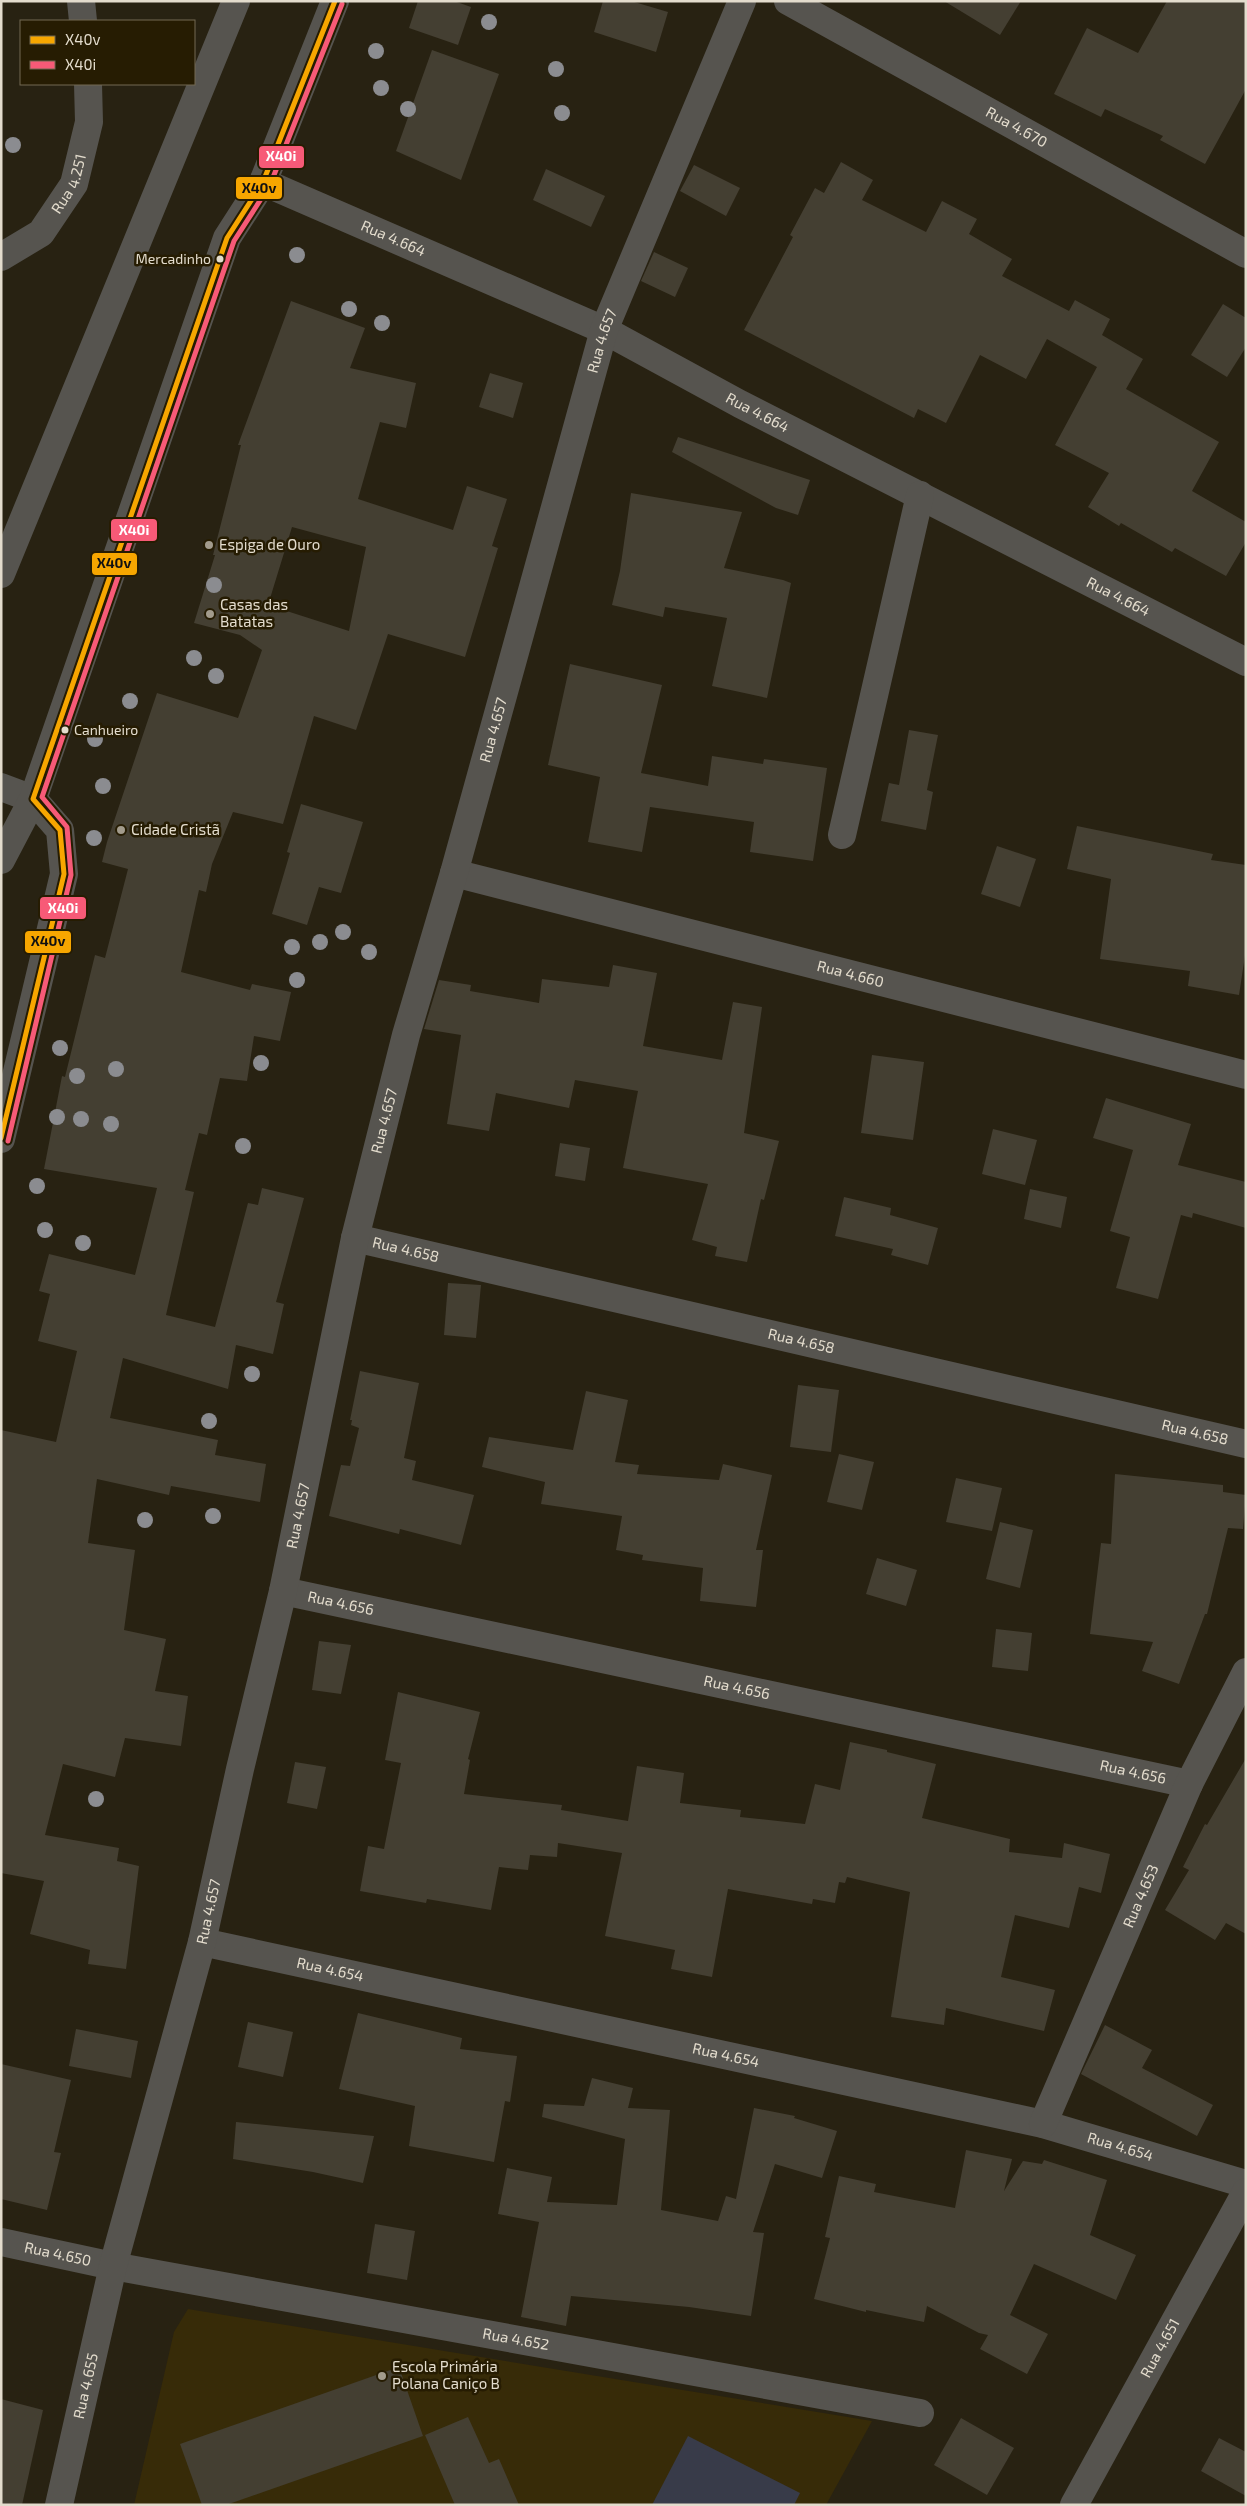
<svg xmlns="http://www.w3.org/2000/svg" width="1247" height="2506" font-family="'Exo 2',sans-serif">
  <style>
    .built { fill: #372b08 }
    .green { fill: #383b49 }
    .building { fill: #443f32; fill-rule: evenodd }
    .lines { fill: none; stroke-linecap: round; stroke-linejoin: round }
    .minor { stroke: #56544f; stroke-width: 28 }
    .bus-1-casing { stroke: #261c02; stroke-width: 9 }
    .bus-2-casing { stroke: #261c02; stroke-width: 9 }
    .bus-1 { stroke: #f7a600; stroke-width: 5 }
    .bus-2 { stroke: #f75a77; stroke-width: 5 }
    .tree { fill: #8b8c90 }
    .bus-dot { fill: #e3dccd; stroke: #261c02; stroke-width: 2 }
    .poi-dot { fill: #a29b8c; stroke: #261c02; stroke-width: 2 }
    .labels { text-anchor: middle; stroke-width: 5; stroke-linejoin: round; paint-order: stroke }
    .bus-label { font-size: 14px; fill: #e3dccd; stroke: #261c02; text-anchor: end }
    .street-label { font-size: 15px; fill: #e3dccd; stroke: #261c02 }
    .poi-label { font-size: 15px; fill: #e3dccd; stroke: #261c02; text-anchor: start }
    .line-badge { stroke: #261c02; stroke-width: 2 }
    .badge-label { font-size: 14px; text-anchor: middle; font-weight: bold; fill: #fff }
    .pale-badge-label { font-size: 14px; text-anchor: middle; font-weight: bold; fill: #111 }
  </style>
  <rect width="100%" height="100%" fill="#282212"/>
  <polygon class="built" points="188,2309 872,2421 826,2505 134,2505 174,2332"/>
  <polygon class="green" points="688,2436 800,2493 794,2505 652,2505"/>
  <g class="building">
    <polygon points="418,1 454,1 471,7 458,45 409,28"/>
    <polygon points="603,1 631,1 668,12 656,52 594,32"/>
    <polygon points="944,1 1021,1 1000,35"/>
    <polygon points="1167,1 1246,1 1246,89 1205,164 1160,140 1163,136 1105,109 1101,117 1054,94 1087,28 1138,53"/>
    <polygon points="432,50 499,74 461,180 396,151"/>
    <polygon points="841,162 873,180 862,200 926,232 942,201 977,219 969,234 1012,259 1002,276 1069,311 1075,300 1110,319 1102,335 1143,359 1126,389 1219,442 1192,491 1246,522 1246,542 1226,576 1175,548 1172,552 1121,523 1119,526 1088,507 1109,473 1055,445 1097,367 1047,339 1026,379 980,355 946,423 918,409 914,418 744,330 793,237 790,235 815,188 824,193"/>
    <polygon points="694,165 740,188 726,216 680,191"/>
    <polygon points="546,169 605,196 591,227 533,200"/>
    <polygon points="654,252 688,268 675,297 641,281"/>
    <path d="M291,301L365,328L350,368L416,383L406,428L380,422L358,499L453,530L467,486L507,499L492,546L498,548L465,657L388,634L356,730L314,716L283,824L233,812L212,864L206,892L199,890L181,972L250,990L252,984L291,992L280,1041L254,1036L247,1081L220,1078L207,1135L199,1133L185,1190L194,1192L166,1315L215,1327L248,1203L258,1205L262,1188L304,1198L276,1302L284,1304L273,1354L236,1345L228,1389L123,1358L110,1418L218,1440L215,1455L266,1464L260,1502L171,1486L169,1495L97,1479L88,1543L135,1550L124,1630L166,1639L155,1691L188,1696L181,1746L125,1738L115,1777L63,1764L45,1835L119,1848L117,1861L139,1866L126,1969L88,1964L90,1950L30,1934L44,1881L1,1873V1430L56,1442L77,1351L38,1341L50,1294L39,1291L49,1254L135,1275L157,1188L44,1169L62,1076L65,1077L95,955L105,958L128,869L102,862L107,842L157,693L238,718L262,650L240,635L194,623L215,555H213L241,445H238ZM292,527L366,547L349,631L268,605Z"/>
    <polygon points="1223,304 1246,318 1246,347 1227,377 1191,355"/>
    <polygon points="490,373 523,383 513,418 479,407"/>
    <polygon points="678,437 810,480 798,515 776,508 672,452"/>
    <polygon points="631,493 742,512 724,568 783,580 791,583 767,698 712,686 727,618 665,607 663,617 612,605 620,571"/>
    <polygon points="570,664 662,685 641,773 708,786 712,756 763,764 764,759 827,768 813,861 750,852 754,822 650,807 642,852 588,842 600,777 548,765"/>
    <polygon points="909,730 938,735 927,790 933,792 926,830 881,821 889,783 899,785"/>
    <polygon points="301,804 363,822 341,893 319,887 307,925 272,914 290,853 287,852"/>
    <polygon points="1077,826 1213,854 1211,860 1246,865 1246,949 1239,995 1188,986 1190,971 1100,959 1111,879 1067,869"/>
    <polygon points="997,846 1036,859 1020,907 981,894"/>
    <polygon points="613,965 657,973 643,1046 722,1060 733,1002 762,1007 744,1133 779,1141 764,1200 761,1199 747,1262 715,1256 717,1247 692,1240 708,1184 623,1168 638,1091 575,1080 569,1108 496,1093 489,1131 447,1124 461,1035 424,1029 439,980 471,985 470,991 539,1003 542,979 609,987"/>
    <polygon points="872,1055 924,1062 913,1140 861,1133"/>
    <polygon points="1106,1098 1191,1124 1178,1165 1246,1182 1246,1228 1193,1213 1192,1218 1181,1215 1158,1299 1116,1288 1130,1237 1110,1231 1133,1150 1093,1138"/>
    <polygon points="993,1129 1037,1140 1025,1185 982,1174"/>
    <polygon points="560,1143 590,1148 585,1181 555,1176"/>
    <polygon points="1030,1189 1067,1197 1061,1228 1024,1219"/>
    <polygon points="844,1197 891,1208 890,1215 938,1228 928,1265 891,1255 893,1249 835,1236"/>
    <polygon points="448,1283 481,1285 476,1338 444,1335"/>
    <polygon points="360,1371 419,1383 404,1458 416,1461 412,1480 474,1495 461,1545 400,1529 399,1534 329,1516 341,1465 350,1466 359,1428 351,1425 352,1420 350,1420"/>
    <polygon points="798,1385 839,1390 831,1452 790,1447"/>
    <polygon points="586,1391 628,1400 615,1462 639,1465 637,1474 719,1480 723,1464 772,1475 756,1550 763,1550 756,1607 700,1601 703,1568 642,1560 643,1555 616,1550 622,1516 541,1504 545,1482 482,1467 489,1437 573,1450"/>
    <polygon points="839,1454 874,1462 862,1510 827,1502"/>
    <polygon points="1115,1474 1223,1485 1223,1492 1246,1495 1243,1529 1228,1528 1207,1614 1205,1614 1179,1684 1142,1671 1153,1642 1090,1634 1101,1543 1111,1544"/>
    <polygon points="956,1478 1002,1488 992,1531 946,1522"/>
    <polygon points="1000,1522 1033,1530 1020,1588 986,1579"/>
    <polygon points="877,1558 917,1570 906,1606 866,1594"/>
    <polygon points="996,1629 1032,1633 1028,1671 992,1667"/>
    <polygon points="319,1641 351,1645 341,1694 312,1690"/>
    <polygon points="398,1692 480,1712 468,1759 470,1760 464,1794 562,1805 561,1810 628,1821 637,1766 684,1773 680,1803 741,1810 740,1817 805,1824 815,1784 840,1790 850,1742 887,1750 887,1752 936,1764 922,1818 1010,1839 1009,1852 1062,1858 1064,1843 1110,1854 1101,1893 1079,1887 1069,1928 1015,1915 1001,1977 1055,1990 1044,2031 946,2008 944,2025 891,2017 910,1892 847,1877 845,1883 839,1882 835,1903 813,1899 812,1904 728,1889 712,1977 671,1969 675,1950 605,1936 622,1853 558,1843 557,1857 530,1855 528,1870 499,1867 491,1910 427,1899 426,1903 360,1891 368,1846 384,1849 401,1763 385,1760"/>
    <polygon points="1246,1758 1246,1934 1226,1923 1215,1940 1165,1910 1189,1870 1183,1867 1205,1824 1207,1825"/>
    <polygon points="295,1762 326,1767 317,1809 287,1803"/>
    <polygon points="358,2013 462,2038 460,2049 517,2056 510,2102 505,2101 494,2162 409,2146 415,2106 339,2089"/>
    <polygon points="248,2022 293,2032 283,2077 238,2067"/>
    <polygon points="1105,2025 1152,2050 1142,2068 1213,2105 1197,2136 1081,2074"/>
    <polygon points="76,2029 138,2041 131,2078 69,2066"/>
    <polygon points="1,2064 71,2080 54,2152 61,2153 47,2210 1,2199"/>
    <polygon points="592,2078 633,2088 628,2108 670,2110 661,2210 718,2221 726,2196 736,2199 754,2108 795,2116 794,2118 837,2131 822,2178 775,2164 753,2232 764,2233 751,2316 689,2307 571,2296 566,2326 521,2317 539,2222 498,2214 507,2168 552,2177 547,2202 617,2205 625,2139 542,2117 544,2104 584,2106"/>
    <polygon points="236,2122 374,2136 363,2183 313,2172 233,2159"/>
    <polygon points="966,2150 1012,2159 1004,2191 1023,2161 1042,2164 1044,2160 1107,2180 1090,2235 1136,2255 1116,2300 1034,2264 1010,2315 1048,2334 1027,2374 980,2349 988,2335 979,2333 927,2306 924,2322 866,2310 866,2312 814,2299 830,2238 825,2237 839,2176 876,2184 874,2192 955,2208"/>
    <polygon points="375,2224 415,2231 407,2280 367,2273"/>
    <polygon points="399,2367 423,2436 226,2505 202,2505 180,2444"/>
    <polygon points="1,2399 43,2410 22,2505 1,2505"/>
    <polygon points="468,2417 489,2463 499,2459 519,2505 455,2505 425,2435"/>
    <polygon points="961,2418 1014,2448 987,2495 934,2465"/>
    <polygon points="1219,2438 1246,2452 1246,2496 1201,2471"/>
  </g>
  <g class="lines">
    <g class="minor">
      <polyline points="81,1 83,21"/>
      <path id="s1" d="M788,1L1246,254"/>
      <path id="s2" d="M263,182L604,330L740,404L1246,662"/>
      <path id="s3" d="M1,257L41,233L74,184L89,122L88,84"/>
      <polyline points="1,574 236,1"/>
      <polyline points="1,787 33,799 60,830 64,874 1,1139"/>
      <polyline points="842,835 920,495"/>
      <polyline points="1,860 33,799 227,238 263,182 335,1"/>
      <path id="s4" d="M454,873L1246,1075"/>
      <path id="s5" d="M355,1238L1246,1444"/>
      <path id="s6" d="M283,1591L1189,1784"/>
      <path id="s7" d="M202,1942L1043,2124L1246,2184"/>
      <path id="s8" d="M1043,2124L1189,1784L1246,1672"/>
      <path id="s9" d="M1,2242L113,2266L920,2413"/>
      <path id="s10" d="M59,2505L113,2266L202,1942L240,1769L283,1591L355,1238L406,1035L454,873L604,330L742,1"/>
      <path id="s11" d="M1074,2505L1246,2192"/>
    </g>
    <g class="bus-1-casing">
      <polyline id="bus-1" points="1,1138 64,874 60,830 33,799 227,238 263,182 335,1"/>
    </g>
    <g class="bus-2-casing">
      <polyline id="bus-2" points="8,1141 71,875 67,827 42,797 234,241 270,185 342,4"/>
    </g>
    <use href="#bus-1" class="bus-1"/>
    <use href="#bus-2" class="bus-2"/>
  </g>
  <g class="tree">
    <circle cx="489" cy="22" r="8"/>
    <circle cx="376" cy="51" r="8"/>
    <circle cx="556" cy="69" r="8"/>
    <circle cx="381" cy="88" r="8"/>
    <circle cx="408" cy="109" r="8"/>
    <circle cx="562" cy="113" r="8"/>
    <circle cx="13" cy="145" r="8"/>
    <circle cx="297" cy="255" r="8"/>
    <circle cx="349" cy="309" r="8"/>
    <circle cx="382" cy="323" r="8"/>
    <circle cx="214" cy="585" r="8"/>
    <circle cx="194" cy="658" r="8"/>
    <circle cx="216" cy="676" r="8"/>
    <circle cx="130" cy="701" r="8"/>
    <circle cx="95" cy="739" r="8"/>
    <circle cx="103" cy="786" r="8"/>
    <circle cx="94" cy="838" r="8"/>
    <circle cx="343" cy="932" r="8"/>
    <circle cx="320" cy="942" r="8"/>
    <circle cx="292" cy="947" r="8"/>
    <circle cx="369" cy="952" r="8"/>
    <circle cx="297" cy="980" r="8"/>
    <circle cx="60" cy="1048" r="8"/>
    <circle cx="261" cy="1063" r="8"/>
    <circle cx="116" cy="1069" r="8"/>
    <circle cx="77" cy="1076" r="8"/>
    <circle cx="57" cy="1117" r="8"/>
    <circle cx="81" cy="1119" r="8"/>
    <circle cx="111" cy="1124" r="8"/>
    <circle cx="243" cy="1146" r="8"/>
    <circle cx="37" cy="1186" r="8"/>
    <circle cx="45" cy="1230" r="8"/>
    <circle cx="83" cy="1243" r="8"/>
    <circle cx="252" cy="1374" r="8"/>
    <circle cx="209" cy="1421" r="8"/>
    <circle cx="213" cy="1516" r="8"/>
    <circle cx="145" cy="1520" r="8"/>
    <circle cx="96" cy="1799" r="8"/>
  </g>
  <g class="bus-dot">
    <circle cx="220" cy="259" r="4.5"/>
    <circle cx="65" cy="730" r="4.5"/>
  </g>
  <g class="poi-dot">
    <circle cx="209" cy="545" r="5"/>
    <circle cx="210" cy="614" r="5"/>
    <circle cx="121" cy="830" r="5"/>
    <circle cx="382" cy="2376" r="5"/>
  </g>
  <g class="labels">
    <g class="bus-label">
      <text x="211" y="264">Mercadinho</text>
      <text x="74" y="735" text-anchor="start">Canhueiro</text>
    </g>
    <g class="street-label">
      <text dy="5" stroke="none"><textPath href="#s1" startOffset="261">Rua 4.670</textPath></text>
      <text dy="5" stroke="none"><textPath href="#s3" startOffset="104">Rua 4.251</textPath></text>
      <text dy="5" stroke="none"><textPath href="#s2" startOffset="142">Rua 4.664</textPath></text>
      <text dy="5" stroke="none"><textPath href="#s10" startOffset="2232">Rua 4.657</textPath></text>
      <text dy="5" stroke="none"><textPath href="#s2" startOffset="546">Rua 4.664</textPath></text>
      <text dy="5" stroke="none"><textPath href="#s2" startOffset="951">Rua 4.664</textPath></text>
      <text dy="5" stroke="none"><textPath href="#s10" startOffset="1828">Rua 4.657</textPath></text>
      <text dy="5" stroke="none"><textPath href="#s4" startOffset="409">Rua 4.660</textPath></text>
      <text dy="5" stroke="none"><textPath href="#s10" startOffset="1422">Rua 4.657</textPath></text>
      <text dy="5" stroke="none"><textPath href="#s5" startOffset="52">Rua 4.658</textPath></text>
      <text dy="5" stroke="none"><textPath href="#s5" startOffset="458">Rua 4.658</textPath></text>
      <text dy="5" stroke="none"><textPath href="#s5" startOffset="862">Rua 4.658</textPath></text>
      <text dy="5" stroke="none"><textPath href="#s10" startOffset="1018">Rua 4.657</textPath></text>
      <text dy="5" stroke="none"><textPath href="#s6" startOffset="59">Rua 4.656</textPath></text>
      <text dy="5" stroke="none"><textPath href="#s6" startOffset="464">Rua 4.656</textPath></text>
      <text dy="5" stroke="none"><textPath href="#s6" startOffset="869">Rua 4.656</textPath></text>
      <text dy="5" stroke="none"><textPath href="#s8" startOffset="248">Rua 4.653</textPath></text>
      <text dy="5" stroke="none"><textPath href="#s10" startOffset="612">Rua 4.657</textPath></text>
      <text dy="5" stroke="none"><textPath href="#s7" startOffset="131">Rua 4.654</textPath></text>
      <text dy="5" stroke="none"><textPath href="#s7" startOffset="536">Rua 4.654</textPath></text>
      <text dy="5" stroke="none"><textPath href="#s7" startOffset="941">Rua 4.654</textPath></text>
      <text dy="5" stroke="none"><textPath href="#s9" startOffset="58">Rua 4.650</textPath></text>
      <text dy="5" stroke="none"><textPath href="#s9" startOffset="524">Rua 4.652</textPath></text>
      <text dy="5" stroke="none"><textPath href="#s11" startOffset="179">Rua 4.651</textPath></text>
      <text dy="5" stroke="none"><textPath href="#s10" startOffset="122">Rua 4.655</textPath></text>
    </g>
    <g class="poi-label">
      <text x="219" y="550">Espiga de Ouro</text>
      <text x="220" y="610">Casas das<tspan x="220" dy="17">Batatas</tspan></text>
      <text x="131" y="835">Cidade Cristã</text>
      <text x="392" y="2372">Escola Primária<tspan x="392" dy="17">Polana Caniço B</tspan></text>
    </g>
  </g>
  <g class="line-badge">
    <rect x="258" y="145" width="47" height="24" rx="5" fill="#f75a77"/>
    <rect x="235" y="176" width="48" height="24" rx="5" fill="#f7a600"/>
    <rect x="110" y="518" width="48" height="24" rx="5" fill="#f75a77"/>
    <rect x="91" y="552" width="47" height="24" rx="5" fill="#f7a600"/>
    <rect x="39" y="896" width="48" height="24" rx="5" fill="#f75a77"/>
    <rect x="24" y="930" width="48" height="24" rx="5" fill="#f7a600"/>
  </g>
  <g class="badge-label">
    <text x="281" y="161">X40i</text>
    <text x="134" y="535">X40i</text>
    <text x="63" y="913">X40i</text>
  </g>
  <g class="pale-badge-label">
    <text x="259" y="193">X40v</text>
    <text x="114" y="568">X40v</text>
    <text x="48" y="946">X40v</text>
  </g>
  <rect width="1247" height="2506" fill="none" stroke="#e3dccd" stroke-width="5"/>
  <rect x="20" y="20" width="175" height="65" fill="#261c02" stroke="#726953"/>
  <rect x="30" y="36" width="25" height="8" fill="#f7a600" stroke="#726953"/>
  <text x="65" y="45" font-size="15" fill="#e3dccd">X40v</text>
  <rect x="30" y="61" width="25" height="8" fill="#f75a77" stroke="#726953"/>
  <text x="65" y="70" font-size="15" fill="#e3dccd">X40i</text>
</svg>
